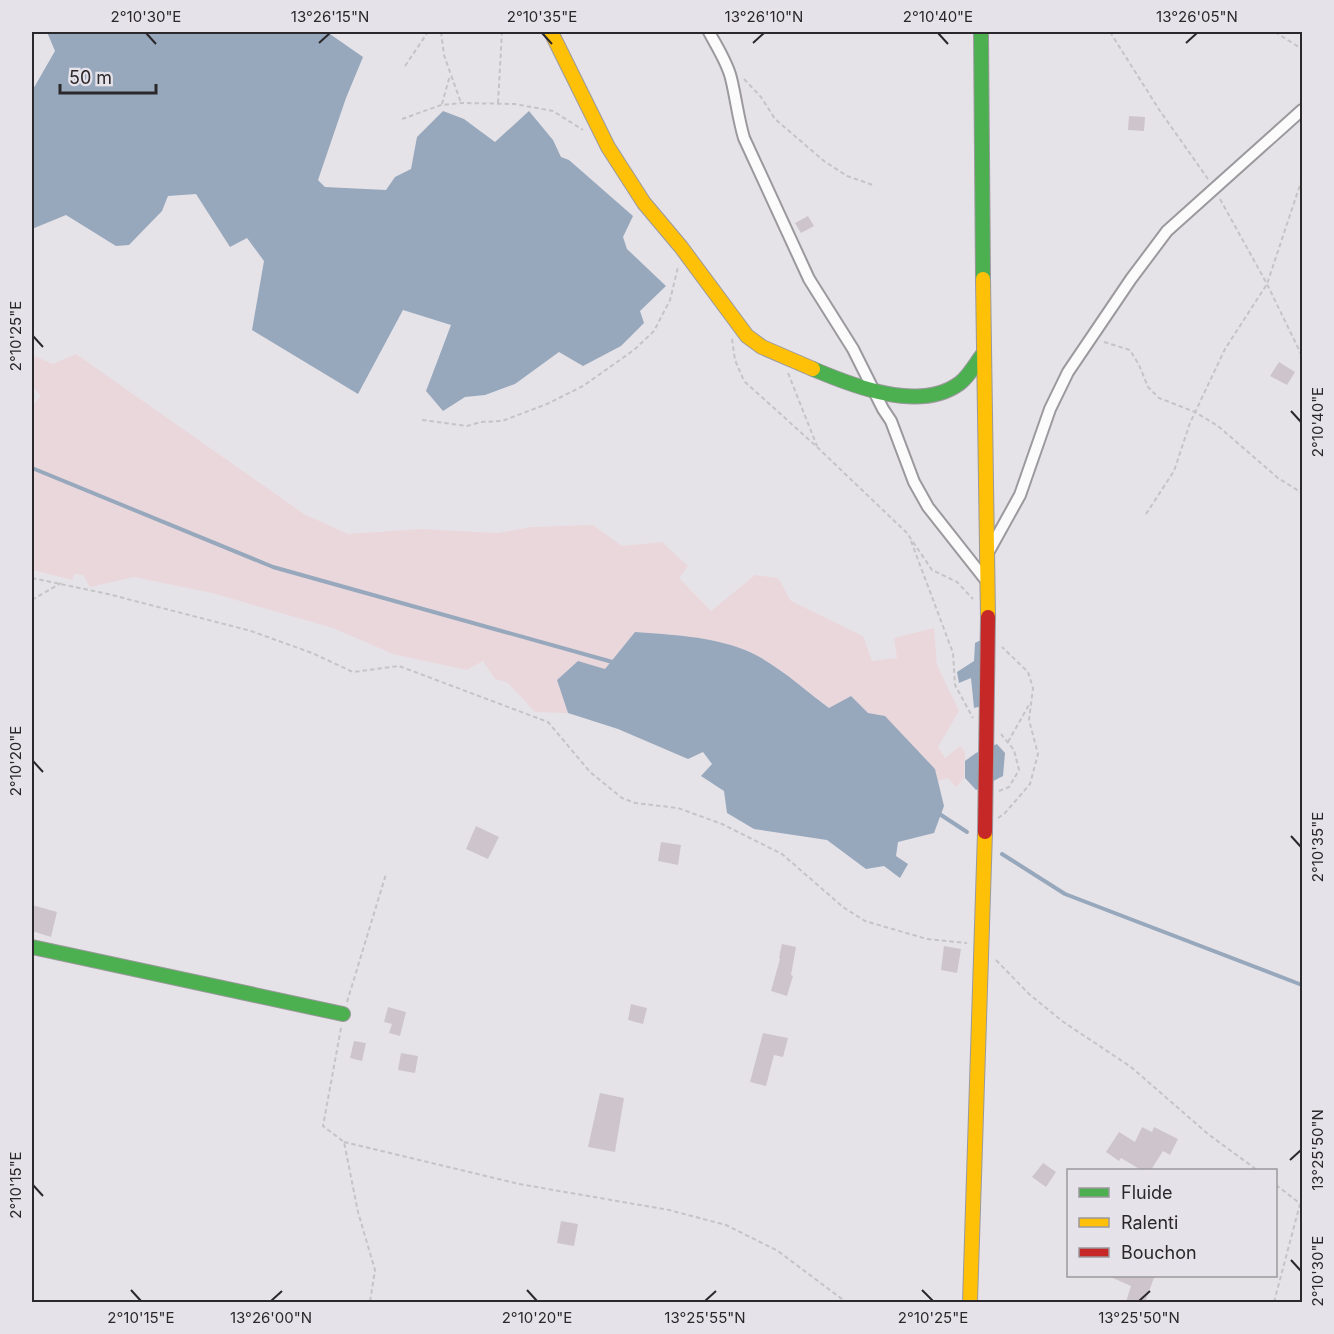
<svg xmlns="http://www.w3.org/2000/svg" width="1334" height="1334" font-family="Inter,sans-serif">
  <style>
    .green { fill: #ead7db }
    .water { fill: #97a8bd }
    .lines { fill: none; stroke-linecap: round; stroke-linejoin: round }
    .stream { stroke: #97a8bd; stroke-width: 4 }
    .building { fill: #cdc5cb }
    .street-casing { stroke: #9b999d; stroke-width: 14 }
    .fast-casing { stroke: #9b999d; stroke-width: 16 }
    .slow-casing { stroke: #9b999d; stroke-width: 16 }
    .jam-casing { stroke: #9b999d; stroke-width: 16 }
    .path { stroke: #c4c4c6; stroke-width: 2; stroke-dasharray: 4.5 3; stroke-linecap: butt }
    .street { stroke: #fbfbfc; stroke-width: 10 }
    .fast { stroke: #4caf50; stroke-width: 14 }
    .slow { stroke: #ffc107; stroke-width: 14 }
    .jam { stroke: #c62828; stroke-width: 14 }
    .ticks { fill: none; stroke: #2a282b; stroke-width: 2 }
    .neatline { fill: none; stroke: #2a282b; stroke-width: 2 }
    .ticks-label { font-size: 15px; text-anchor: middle; fill: #2a282b }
  </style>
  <rect width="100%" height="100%" fill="#e6e3e8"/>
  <path class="green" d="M76,354L304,514L348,534L419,529L498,533L531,527L593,525L622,546L662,542L688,566L679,578L711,611L755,575L778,578L791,601L863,636L872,661L897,658L894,638L934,628L937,665L959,711L938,747L945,758L960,746L965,751L964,778L956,787L948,778L938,781L935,769L885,717L868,713L851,696L830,708C805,690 773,661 745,650C710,636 672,635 635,632L605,669L578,661L557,680L568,713L535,712L507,682L495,679L483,661L467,670L393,654L333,628L212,593L134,577L90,587L83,575L74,574L73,580L32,570V406L41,396L32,386V355L53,364Z"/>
  <g class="water">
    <polygon points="47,32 327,32 363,57 346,98 318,180 325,187 386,190 395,177 411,169 417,137 443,111 464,119 495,142 529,111 553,140 561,157 569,160 633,216 623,237 627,249 666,286 640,311 644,323 621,346 583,366 559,352 515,384 485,395 465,397 443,411 426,391 451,325 403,310 358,394 252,330 264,261 247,238 230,247 196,194 168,196 162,211 129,245 116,246 66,215 32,229 32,91 55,51"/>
    <path d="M635,632C672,635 710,636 745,650C773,661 805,690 829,708L851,696L868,713L885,716L935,769L944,806L934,833L898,842L896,856L908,864L900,878L884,866L866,869L827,840L754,829L727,813L724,791L701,776L712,764L703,752L688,759L618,729L568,713L557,680L578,661L605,669Z"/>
    <polygon points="983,639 982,706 974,708 971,678 959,683 957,672 974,661 975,643"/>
    <polygon points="997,744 1005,753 1003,776 976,790 965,778 965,761 976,753"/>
  </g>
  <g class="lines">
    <g class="stream">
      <polyline points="32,468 273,567 616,663"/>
      <polyline points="938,813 967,832"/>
      <polyline points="1002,854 1065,894 1302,985"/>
    </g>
  </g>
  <g class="building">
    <polygon points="1129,116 1145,117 1144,131 1128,130"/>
    <polygon points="808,216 814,226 801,233 795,223"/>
    <polygon points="1279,362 1295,372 1287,385 1270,376"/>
    <polygon points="476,826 499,837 488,859 466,849"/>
    <polygon points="661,842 681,845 678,865 658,861"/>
    <polygon points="32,905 57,912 51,937 32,931"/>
    <polygon points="782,944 796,947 791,975 793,976 787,996 771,991 780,959 779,958"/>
    <polygon points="944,946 961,949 957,973 941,970"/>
    <polygon points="631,1004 647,1008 643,1024 628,1020"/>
    <polygon points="388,1007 406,1012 400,1036 389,1033 392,1024 384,1022"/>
    <polygon points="763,1033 788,1038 783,1057 774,1055 766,1086 750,1082"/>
    <polygon points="354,1041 366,1043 362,1061 350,1058"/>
    <polygon points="401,1053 418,1056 415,1073 398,1070"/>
    <polygon points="600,1093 624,1098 615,1152 588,1147"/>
    <polygon points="1142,1127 1152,1132 1154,1127 1178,1139 1170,1155 1163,1151 1151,1170 1141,1170 1121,1158 1119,1161 1106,1152 1119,1132 1135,1142"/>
    <polygon points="1043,1163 1056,1172 1046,1187 1032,1177"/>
    <polygon points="561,1221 578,1224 574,1246 557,1243"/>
    <polygon points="1106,1275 1155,1275 1145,1302 1126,1302 1131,1286"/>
  </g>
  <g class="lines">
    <g class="street-casing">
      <g id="street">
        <path d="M709,32C717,47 727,62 731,78C736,98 738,118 744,138L809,279L853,349L883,409L891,421L914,482L928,507L988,583"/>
        <polyline points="989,551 1020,495 1050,409 1068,372 1131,279 1167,231 1302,110"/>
      </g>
    </g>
    <g class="fast-casing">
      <g id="fast">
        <polyline points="981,32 983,279"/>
        <path d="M813,369C853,386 920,413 960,383C969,376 976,363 983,354"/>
        <polyline points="32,947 343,1014"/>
      </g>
    </g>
    <g class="slow-casing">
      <g id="slow">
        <polyline points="551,32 608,147 644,203 681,247 747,336 762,347 813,369"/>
        <polyline points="983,279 988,617"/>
        <polyline points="970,1302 985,832"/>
      </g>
    </g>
    <g class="jam-casing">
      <polyline id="jam" points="985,832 988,617"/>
    </g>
    <g class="path">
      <polyline points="441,32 444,55 461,103"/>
      <polyline points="1110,32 1160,111 1208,179"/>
      <polyline points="1275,32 1302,49"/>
      <polyline points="405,66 428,32"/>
      <polyline points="744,79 761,97 775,119 824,161 847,176 873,185"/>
      <polyline points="498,103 502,32"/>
      <polyline points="442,104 450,75"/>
      <polyline points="402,119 441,105 461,103 515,104 553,111 583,130"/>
      <polyline points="1220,199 1267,284 1302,356"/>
      <polyline points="732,339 735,360 744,381 817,447 907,533 932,570 957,582 973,599"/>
      <polyline points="1104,342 1130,350 1139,365 1148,387 1159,398 1195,412 1218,426 1278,478 1302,493"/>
      <polyline points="788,373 817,446"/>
      <polyline points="422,420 467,426 481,422 502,421 547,404 583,386 634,350 654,331 670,300 678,267"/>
      <polyline points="1146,514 1174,471 1190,423 1225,349 1267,284 1302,179"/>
      <polyline points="911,541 953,653 955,685 973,718"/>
      <polyline points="32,578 108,594 251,631 312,653 353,672 399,666 548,722 590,772 622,798 635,803 678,808 722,824 782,854 843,907 865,921 927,939 967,943"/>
      <polyline points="32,600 61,583"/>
      <polyline points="1008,742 1030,703"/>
      <polyline points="999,791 1009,787 1019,770 1014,750 1001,734"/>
      <polyline points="998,818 1005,813 1030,784 1038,754 1029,720 1033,688 1028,672 1002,647"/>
      <polyline points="996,960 1029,994 1062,1021 1131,1067 1208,1134 1257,1170"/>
      <polyline points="347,1002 386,874"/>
      <polyline points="341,1028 323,1126 344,1142 358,1212 375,1270 370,1302"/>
      <polyline points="344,1142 519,1184 669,1210 726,1225 778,1251 846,1302"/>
      <polyline points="1276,1185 1302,1205"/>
      <polyline points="1274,1302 1300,1204"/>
    </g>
    <use href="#street" class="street"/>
    <use href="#fast" class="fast"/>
    <use href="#slow" class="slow"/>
    <use href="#jam" class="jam"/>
  </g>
  <path class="ticks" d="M146,33L156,44M542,33L552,44M938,33L948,44M319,43L330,33M753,43L764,33M1186,43L1197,33M33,336L43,347M1291,411L1301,422M33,761L43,772M1291,836L1301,847M1290,1160L1301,1150M33,1185L43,1196M1291,1260L1301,1271M131,1290L141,1301M527,1290L537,1301M922,1290L933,1301M271,1301L282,1291M705,1301L716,1291M1139,1301L1150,1291"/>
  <rect width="1334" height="1334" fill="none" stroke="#e6e2e9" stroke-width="66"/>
  <rect x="1067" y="1169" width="210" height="108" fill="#e6e2e9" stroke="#9b989d" stroke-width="1.5"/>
  <rect x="1079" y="1188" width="30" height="9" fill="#4caf50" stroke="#9b989d" stroke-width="1.5"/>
  <text x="1121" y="1199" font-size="18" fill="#2a282b">Fluide</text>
  <rect x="1079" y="1218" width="30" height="9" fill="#ffc107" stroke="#9b989d" stroke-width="1.5"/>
  <text x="1121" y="1229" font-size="18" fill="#2a282b">Ralenti</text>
  <rect x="1079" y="1248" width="30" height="9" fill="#c62828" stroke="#9b989d" stroke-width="1.5"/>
  <text x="1121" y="1259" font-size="18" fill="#2a282b">Bouchon</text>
  <path d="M60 84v9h96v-9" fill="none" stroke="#2a282b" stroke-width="3"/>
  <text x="69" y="84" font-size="18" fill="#2a282b" stroke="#e6e2e9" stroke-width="4.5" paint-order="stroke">50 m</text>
  <rect x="33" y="33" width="1268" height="1268" class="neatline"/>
  <g class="ticks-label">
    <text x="146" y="22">2°10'30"E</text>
    <text x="330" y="22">13°26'15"N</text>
    <text x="542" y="22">2°10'35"E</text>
    <text x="764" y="22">13°26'10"N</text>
    <text x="938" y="22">2°10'40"E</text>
    <text x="1197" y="22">13°26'05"N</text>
    <text transform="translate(16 336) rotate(-90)" y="5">2°10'25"E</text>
    <text transform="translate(1318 422) rotate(-90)" y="5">2°10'40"E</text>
    <text transform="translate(16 761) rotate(-90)" y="5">2°10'20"E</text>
    <text transform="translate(1318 847) rotate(-90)" y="5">2°10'35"E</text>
    <text transform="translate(1318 1150) rotate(-90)" y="5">13°25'50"N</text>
    <text transform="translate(16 1185) rotate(-90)" y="5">2°10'15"E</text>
    <text transform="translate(1318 1271) rotate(-90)" y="5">2°10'30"E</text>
    <text x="141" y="1323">2°10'15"E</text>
    <text x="271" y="1323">13°26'00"N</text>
    <text x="537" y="1323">2°10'20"E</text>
    <text x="705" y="1323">13°25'55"N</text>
    <text x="933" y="1323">2°10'25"E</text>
    <text x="1139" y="1323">13°25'50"N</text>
  </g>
</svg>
